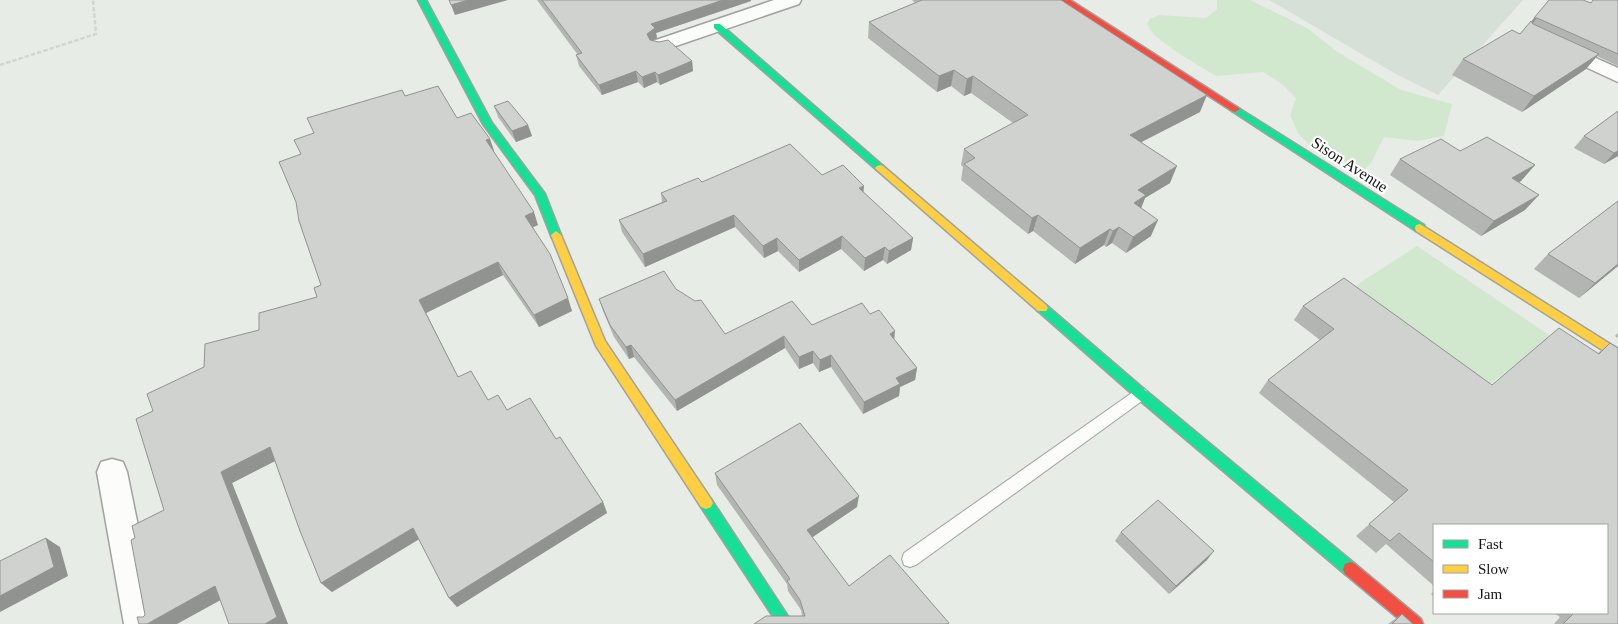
<svg xmlns="http://www.w3.org/2000/svg" width="1618" height="624" font-family="'Times New Roman',serif">
  <style>
    .built { fill: #d7e0d6 }
    .green { fill: #d1e8cf }
    .lines { fill: none; stroke-linecap: round; stroke-linejoin: round }
    .lane-casing { stroke: #9fa29f; stroke-width: 2 }
    .street-casing { stroke: #9fa29f; stroke-width: 3 }
    .fast-casing { stroke: #9fa29f; stroke-width: 3 }
    .slow-casing { stroke: #9fa29f; stroke-width: 3 }
    .jam-casing { stroke: #9fa29f; stroke-width: 3 }
    .path { stroke: #d4d5d3; stroke-width: 2.5; stroke-dasharray: 4.5 2; stroke-linecap: butt }
    .lane { fill: #fcfcfb; fill-rule: evenodd }
    .street { fill: #fcfcfb; fill-rule: evenodd }
    .fast { fill: #16e098; fill-rule: evenodd }
    .slow { fill: #ffcf43; fill-rule: evenodd }
    .jam { fill: #f24e42; fill-rule: evenodd }
    .wall { fill: #b2b5b1 }
    .shaded-wall { fill: #919390 }
    .building { fill: #cfd2ce; stroke: #919390 }
    .labels { text-anchor: middle; stroke-width: 4.5; stroke-linejoin: round; paint-order: stroke }
    .street-label { font-size: 16px; fill: #141614; stroke: #fff }
  </style>
  <rect width="100%" height="100%" fill="#e8ece7"/>
  <polygon class="built" points="1269,0 1523,0 1438,95 1394,73"/>
  <g class="green">
    <polygon points="1217,0 1250,0 1307,28 1339,53 1401,90 1452,104 1444,136 1417,141 1384,137 1371,163 1364,170 1312,147 1298,133 1290,115 1296,98 1282,84 1263,72 1216,76 1178,53 1154,35 1147,24 1150,19 1159,15 1206,18 1217,9"/>
    <polygon points="1417,246 1552,337 1486,387 1352,288"/>
  </g>
  <g class="lines">
    <g class="lane-casing">
      <polygon id="lane" points="1141,388 1146,390 1148,394 1146,398 916,565 910,567 904,565 902,559 904,553 1136,390"/>
    </g>
    <g class="street-casing">
      <g id="street">
        <polygon points="774,0 801,0 799,4 667,49 660,51 653,49 650,45 653,41"/>
        <polygon points="1560,42 1618,68 1618,82 1553,52 1550,48 1553,44"/>
        <polygon points="112,459 123,462 127,472 158,624 124,624 97,472 101,462"/>
      </g>
    </g>
    <g class="fast-casing">
      <g id="fast">
        <polygon points="418,0 426,0 492,123 545,194 561,235 560,238 552,238 535,195 483,124"/>
        <polygon points="714,24 720,24 883,166 885,168 883,170 877,170 714,28"/>
        <polygon points="1235,106 1424,225 1425,228 1424,231 1416,231 1232,111 1232,107"/>
        <polygon points="1042,304 1046,305 1145,390 1355,564 1357,569 1355,574 1350,576 1345,574 1137,398 1038,311 1036,308 1038,305"/>
        <polygon points="706,497 711,499 793,624 778,624 701,507 699,503 701,499"/>
      </g>
    </g>
    <g class="slow-casing">
      <g id="slow">
        <polygon points="880,165 883,166 1046,305 1048,308 1046,311 1038,311 877,170 875,168 877,166"/>
        <polygon points="1420,224 1618,349 1618,360 1416,231 1415,228 1416,225"/>
        <polygon points="556,231 561,235 605,341 711,499 713,503 711,507 706,509 701,507 596,346 551,235"/>
      </g>
    </g>
    <g class="jam-casing">
      <g id="jam">
        <polygon points="1061,0 1070,0 1240,109 1235,112 1232,111"/>
        <polygon points="1350,562 1355,564 1421,619 1423,624 1405,624 1345,574 1343,569 1345,564"/>
      </g>
    </g>
    <polyline class="path" points="0,65 96,34 93,0"/>
    <use href="#lane" class="lane"/>
    <use href="#street" class="street"/>
    <use href="#fast" class="fast"/>
    <use href="#slow" class="slow"/>
    <use href="#jam" class="jam"/>
  </g>
  <g class="wall">
    <polygon points="537,0 751,0 751,1 656,33 657,38 653,41 692,61 693,71 660,85 657,82 644,88 638,82 602,95 579,66 576,55 578,55"/>
    <polygon points="912,0 1061,0 1200,112 1141,142 1170,183 1145,198 1141,208 1151,236 1126,253 1112,243 1106,247 1104,245 1075,264 1033,231 1028,234 961,180 963,167 961,165 964,149 1013,123 971,93 964,96 951,86 937,92 868,38 869,22 915,3"/>
    <polygon points="1549,0 1591,3 1618,0 1618,66 1597,56 1586,69 1522,112 1452,75 1463,59 1520,34 1531,22"/>
    <polygon points="405,96 490,139 494,151 494,152 538,225 533,227 572,311 539,327 503,275 426,313 458,377 488,400 507,410 556,439 603,502 607,513 457,607 449,598 419,539 332,592 321,583 275,461 232,483 288,624 229,624 220,600 143,617 145,615 135,538 164,510 153,411 204,367 259,330 317,297 321,285 301,154 314,133"/>
    <polygon points="494,106 528,125 532,136 516,142 498,117"/>
    <polygon points="1618,111 1618,156 1604,164 1574,148 1584,136"/>
    <polygon points="1460,151 1535,165 1521,181 1519,182 1525,210 1481,236 1390,175 1400,159"/>
    <polygon points="822,175 863,193 913,238 911,250 887,264 883,260 864,271 841,249 799,272 778,251 764,258 735,227 645,267 622,232 619,220 662,202 661,193 702,182"/>
    <polygon points="1618,201 1618,266 1579,298 1534,269 1548,254"/>
    <polygon points="676,289 725,334 812,325 894,339 917,368 915,380 900,387 899,396 863,414 831,367 819,372 813,363 799,369 785,348 677,411 634,357 629,359 614,337 603,311 599,299"/>
    <polygon points="1303,306 1492,385 1598,353 1610,343 1618,624 1554,624 1560,617 1554,613 1607,613 1607,525 1434,525 1434,586 1386,544 1376,553 1356,536 1394,502 1259,393 1268,380 1320,340 1294,320"/>
    <polygon points="1618,333 1618,338 1615,336"/>
    <polygon points="715,473 857,507 812,537 849,586 949,623 948,624 754,624 802,616 801,610 788,591 787,584 717,485"/>
    <polygon points="1121,532 1207,560 1169,594 1115,541"/>
    <polygon points="1434,591 1434,597 1431,594"/>
    <polygon points="1402,614 1413,624 1388,624"/>
  </g>
  <g class="shaded-wall">
    <polygon points="468,0 508,0 455,15 451,5"/>
    <polygon points="723,0 751,0 751,1 656,33 657,38 648,44 647,34 651,24"/>
    <polygon points="1534,18 1537,18 1531,26 1527,27"/>
    <polygon points="1599,54 1586,69 1522,112 1534,96"/>
    <polygon points="692,61 693,71 660,85 658,75"/>
    <polygon points="954,70 951,86 937,92 939,76"/>
    <polygon points="636,71 638,82 602,95 599,85"/>
    <polygon points="655,72 657,82 644,88 642,77"/>
    <polygon points="973,76 971,93 964,96 967,79"/>
    <polygon points="1207,95 1200,112 1124,151 1130,135"/>
    <polygon points="528,125 532,136 516,142 512,131"/>
    <polygon points="490,139 494,151 491,153 486,140"/>
    <polygon points="1618,151 1618,156 1604,164 1614,153"/>
    <polygon points="1535,165 1521,181 1499,194 1512,178"/>
    <polygon points="1177,166 1170,183 1145,198 1140,211 1128,219 1138,190"/>
    <polygon points="864,186 863,199 859,188"/>
    <polygon points="1539,195 1525,210 1481,236 1494,221"/>
    <polygon points="534,212 538,225 529,229 525,216"/>
    <polygon points="734,215 735,227 645,267 643,254"/>
    <polygon points="1038,215 1033,231 1028,234 1032,218"/>
    <polygon points="1158,220 1151,236 1126,253 1133,237"/>
    <polygon points="1119,227 1112,243 1106,247 1113,231"/>
    <polygon points="1110,229 1104,245 1075,264 1080,248"/>
    <polygon points="842,236 841,249 799,272 799,260"/>
    <polygon points="777,238 778,251 764,258 763,246"/>
    <polygon points="913,238 911,250 887,264 889,251"/>
    <polygon points="885,247 883,260 864,271 865,258"/>
    <polygon points="498,262 503,275 426,313 464,389 419,300"/>
    <polygon points="1618,264 1618,266 1579,298 1595,283"/>
    <polygon points="568,298 572,311 539,327 534,315"/>
    <polygon points="895,331 894,343 890,334"/>
    <polygon points="784,336 785,348 677,411 675,400"/>
    <polygon points="631,345 634,357 629,359 626,347"/>
    <polygon points="813,351 813,363 799,369 799,357"/>
    <polygon points="831,355 831,367 819,372 820,360"/>
    <polygon points="917,368 915,380 900,387 899,396 863,414 864,402 896,378"/>
    <polygon points="270,447 281,458 232,483 288,624 265,624 221,472"/>
    <polygon points="859,496 857,507 807,541 807,530"/>
    <polygon points="603,502 607,513 457,607 449,598"/>
    <polygon points="413,528 421,538 332,592 321,583"/>
    <polygon points="46,538 60,547 68,576 0,612 0,596"/>
    <polygon points="1214,551 1207,560 1169,594 1176,586"/>
    <polygon points="215,586 228,596 177,624 147,624"/>
  </g>
  <g class="building">
    <polygon points="449,0 468,0 451,5"/>
    <polygon points="542,0 723,0 651,24 655,28 647,34 650,40 659,42 668,40 692,61 658,75 655,72 642,77 636,71 599,85 576,55 582,53"/>
    <polygon points="922,0 1061,0 1207,95 1130,135 1177,166 1138,190 1146,195 1134,203 1158,220 1133,237 1119,227 1113,231 1110,229 1080,248 1038,215 1032,218 964,164 975,158 964,149 1028,115 973,76 967,79 954,70 939,76 869,22"/>
    <polygon points="1549,0 1583,0 1591,3 1593,0 1618,0 1618,54 1537,18 1534,18"/>
    <polygon points="1531,21 1533,24 1599,54 1534,96 1463,59 1512,30 1520,34"/>
    <polygon points="438,86 457,118 471,113 490,139 486,140 534,212 525,216 550,254 568,298 534,315 498,262 419,300 458,377 471,371 488,400 498,395 507,410 530,398 556,439 560,437 603,502 449,598 413,528 321,583 300,531 270,447 221,472 277,617 265,624 229,624 215,586 147,624 139,624 137,617 143,617 145,615 131,540 135,538 132,526 164,510 136,419 153,411 147,394 204,367 205,344 259,330 259,313 317,297 314,288 321,285 299,221 296,202 279,162 301,154 294,140 314,133 307,118 402,90 405,96"/>
    <polygon points="508,101 528,125 512,131 494,106"/>
    <polygon points="1618,111 1618,151 1614,153 1584,136"/>
    <polygon points="1487,137 1535,165 1512,178 1539,195 1494,221 1400,159 1441,139 1460,151"/>
    <polygon points="790,144 822,175 843,165 864,186 859,188 913,238 889,251 885,247 865,258 842,236 799,260 777,238 763,246 734,215 643,254 619,220 667,201 661,193 698,178 702,182"/>
    <polygon points="1618,201 1618,264 1595,283 1548,254"/>
    <polygon points="664,271 676,289 695,301 701,300 725,334 792,301 812,325 862,303 870,314 879,310 895,331 890,334 917,368 896,378 900,384 864,402 831,355 820,360 813,351 799,357 784,336 675,400 631,345 626,347 610,325 599,299"/>
    <polygon points="1344,278 1492,385 1559,328 1599,354 1610,343 1618,348 1618,624 1563,624 1574,613 1607,613 1607,525 1434,525 1434,562 1399,533 1390,541 1369,524 1408,490 1268,380 1334,329 1303,306"/>
    <polygon points="800,423 859,496 807,530 849,586 890,555 949,623 947,624 754,624 766,616 805,616 800,600 787,581 790,579 715,473"/>
    <polygon points="1158,500 1214,551 1176,586 1121,532"/>
    <polygon points="46,538 54,567 0,596 0,561"/>
    <polygon points="1402,614 1413,624 1392,624"/>
  </g>
  <g class="labels">
    <g class="street-label">
      <text transform="translate(1350 164) rotate(33)" y="6">Sison Avenue</text>
    </g>
  </g>
  <rect x="1433" y="524" width="175" height="90" fill="#ffffff" stroke="#a1a2a1"/>
  <rect x="1443" y="540" width="25" height="8" fill="#16e098" stroke="#a1a2a1"/>
  <text x="1478" y="549" font-size="15" fill="#141614">Fast</text>
  <rect x="1443" y="565" width="25" height="8" fill="#ffcf43" stroke="#a1a2a1"/>
  <text x="1478" y="574" font-size="15" fill="#141614">Slow</text>
  <rect x="1443" y="590" width="25" height="8" fill="#f24e42" stroke="#a1a2a1"/>
  <text x="1478" y="599" font-size="15" fill="#141614">Jam</text>
</svg>
